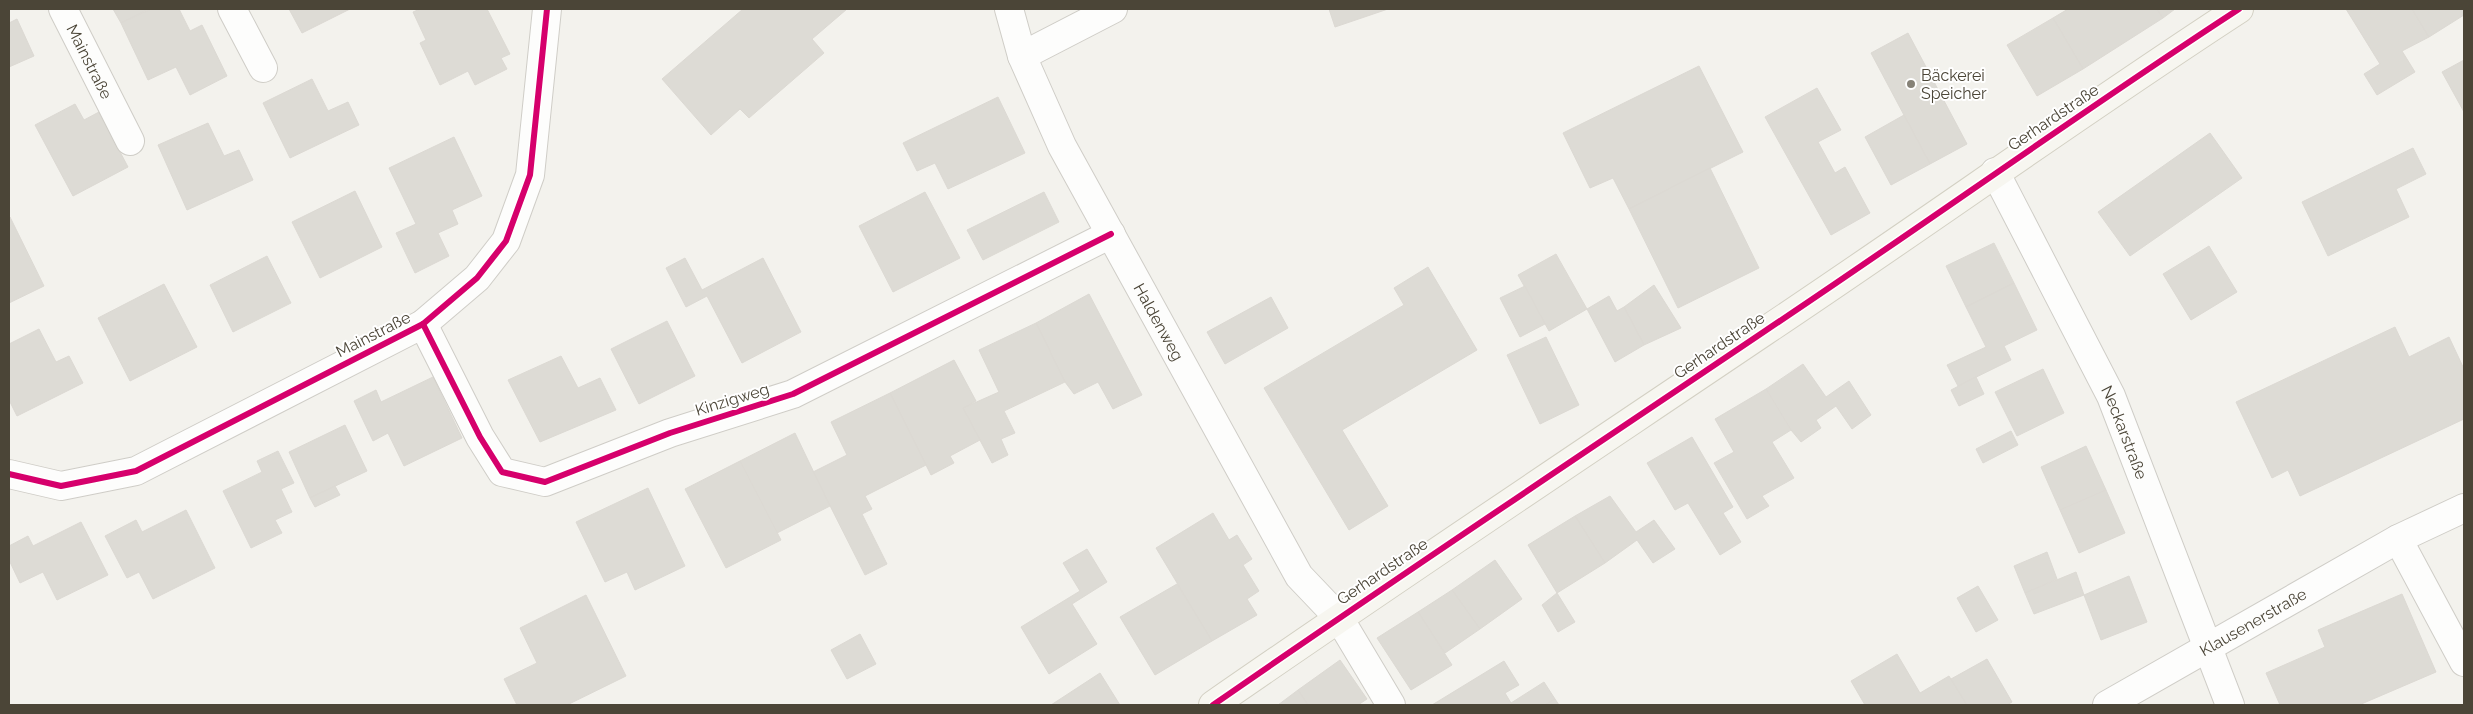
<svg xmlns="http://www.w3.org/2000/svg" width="2473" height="714" font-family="Raleway,sans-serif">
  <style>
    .building { fill: #dddbd5; stroke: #dcd9d3 }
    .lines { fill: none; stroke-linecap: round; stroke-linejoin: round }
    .street-casing { stroke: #cfcdc7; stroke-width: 30 }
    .secondary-casing { stroke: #d3d0c3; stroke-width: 30 }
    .street { stroke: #fdfdfc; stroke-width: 28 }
    .secondary { stroke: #f7f6f0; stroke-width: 28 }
    .cycleway-casing { stroke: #fff; stroke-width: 9 }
    .cycleway { stroke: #d6006c; stroke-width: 6 }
    .poi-dot { fill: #868277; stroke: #fff; stroke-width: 2 }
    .labels { text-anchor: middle; stroke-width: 4; stroke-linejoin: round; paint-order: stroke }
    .street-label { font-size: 16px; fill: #4b4537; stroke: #fff }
    .poi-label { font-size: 16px; fill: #4b4537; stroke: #fff; text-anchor: start }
  </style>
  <rect width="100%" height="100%" fill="#f3f2ed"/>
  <g class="building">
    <polygon points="113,9 149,9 121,23"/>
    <polygon points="151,9 179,9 190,31 202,25 227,76 190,95 176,67 148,80 121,23"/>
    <polygon points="289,9 350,9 302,33"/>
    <polygon points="420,9 487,9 510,54 501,58 507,69 475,85 468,71 440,85 420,43 426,40 413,12"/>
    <polygon points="743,9 847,9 812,39 824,53 749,118 740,109 711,135 662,79"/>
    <polygon points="1329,9 1388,9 1335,27"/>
    <polygon points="2068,9 2157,9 2163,18 2083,69 2053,18"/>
    <polygon points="2157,9 2175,9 2163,18"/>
    <polygon points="2346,9 2412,9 2429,37 2402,51 2415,72 2377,95 2364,74 2380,64"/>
    <polygon points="2412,9 2464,9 2464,15 2429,37"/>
    <polygon points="2053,18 2083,69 2037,96 2007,45"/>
    <polygon points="17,19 34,56 9,67 9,23"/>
    <polygon points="1908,33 1967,144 1930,164 1871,53"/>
    <polygon points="2464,60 2464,112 2442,72"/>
    <polygon points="1699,66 1743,152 1629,209 1613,178 1590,188 1563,133"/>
    <polygon points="312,79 328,111 348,102 359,125 290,158 263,103"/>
    <polygon points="1817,88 1841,130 1818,142 1835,173 1845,167 1870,213 1831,235 1765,117"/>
    <polygon points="998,97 1025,153 948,189 935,163 917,171 903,143"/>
    <polygon points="75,104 84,120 99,112 128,167 73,196 35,125"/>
    <polygon points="1904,115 1930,164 1891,185 1865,137"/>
    <polygon points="208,123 224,156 239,150 253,180 187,210 158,145"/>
    <polygon points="2210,133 2242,178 2130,256 2098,212"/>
    <polygon points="454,137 482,196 452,210 458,224 438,233 449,256 415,273 396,233 416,224 389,168"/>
    <polygon points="2413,148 2426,174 2396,189 2409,217 2328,256 2302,202"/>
    <polygon points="1710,168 1759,268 1678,308 1629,209"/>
    <polygon points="355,191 382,247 320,278 292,222"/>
    <polygon points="925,192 960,258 893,292 859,226"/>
    <polygon points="1044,192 1059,222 983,260 967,230"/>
    <polygon points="9,217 10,217 44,286 9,303"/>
    <polygon points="1994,243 2014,283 1966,307 1946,266"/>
    <polygon points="2209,246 2237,292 2191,320 2163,274"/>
    <polygon points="1556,254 1587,309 1549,331 1518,275"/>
    <polygon points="267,256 291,303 233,332 210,285"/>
    <polygon points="685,258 702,290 763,258 801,332 742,363 707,296 686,307 666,268"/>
    <polygon points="1428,267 1477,350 1342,430 1388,506 1349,530 1264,388 1404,305 1394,288"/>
    <polygon points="2014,283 2037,330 2004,346 2011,360 1958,386 1947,365 1986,347 1966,307"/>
    <polygon points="164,284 197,347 130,381 98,318"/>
    <polygon points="1654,285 1681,328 1644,345 1624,307"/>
    <polygon points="1525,286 1545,324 1520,337 1500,298"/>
    <polygon points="1089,294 1142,395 1113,409 1098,382 1074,394 1065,382 1036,323"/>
    <polygon points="1609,296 1617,311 1624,307 1644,345 1615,362 1587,309"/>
    <polygon points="1271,297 1288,328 1225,364 1207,332"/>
    <polygon points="667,321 695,376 639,404 611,349"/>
    <polygon points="1036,323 1065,382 1004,411 1015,433 1001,439 1008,455 992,463 963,408 999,392 979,350"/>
    <polygon points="2395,327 2409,357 2449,337 2464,369 2464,419 2300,496 2288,470 2272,478 2236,402"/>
    <polygon points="39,329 56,362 69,356 83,383 17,416 9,400 9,344"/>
    <polygon points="1546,337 1579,405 1540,424 1507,355"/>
    <polygon points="561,356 578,388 600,378 616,410 540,442 508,380"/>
    <polygon points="954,360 976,401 963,408 980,440 950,456 954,463 931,475 890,393"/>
    <polygon points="1803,364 1826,397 1849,381 1871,415 1852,429 1836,406 1816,420 1821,428 1801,442 1791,430 1766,389"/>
    <polygon points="2043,369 2064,413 2017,436 1995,392"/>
    <polygon points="433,377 462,438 404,466 388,433 373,441 354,401 376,390 381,402"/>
    <polygon points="1976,377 1984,394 1959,406 1951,390"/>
    <polygon points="1766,389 1791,430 1772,442 1794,478 1762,496 1769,506 1747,519 1714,463 1734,452 1715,419"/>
    <polygon points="890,393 926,465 865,496 872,509 862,514 887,564 865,575 813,472 847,455 831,422"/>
    <polygon points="345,425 367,471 310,498 289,452"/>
    <polygon points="2011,431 2018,445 1983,463 1976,449"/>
    <polygon points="795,433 830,506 777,533 740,461"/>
    <polygon points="1692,437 1733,507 1723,513 1741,542 1720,555 1688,503 1675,510 1647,463"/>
    <polygon points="2086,446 2106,490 2060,510 2041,467"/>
    <polygon points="278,451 294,483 281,489 292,512 275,520 282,533 251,548 223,491 262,472 257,461"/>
    <polygon points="740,461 781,540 726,568 685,489"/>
    <polygon points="335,486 340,495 315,507 310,498"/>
    <polygon points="648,488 685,566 635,590 627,572 605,582 576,522"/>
    <polygon points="2106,490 2125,533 2079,553 2060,510"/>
    <polygon points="1610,496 1636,532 1654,520 1675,549 1653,563 1637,540 1605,563 1575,516"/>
    <polygon points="186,510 215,568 153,599 139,572 127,578 105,536 136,520 142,532"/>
    <polygon points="1213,513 1229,540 1237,535 1252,559 1243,565 1259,591 1247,599 1257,615 1212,641 1156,548"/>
    <polygon points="1575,516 1605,563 1557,593 1528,545"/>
    <polygon points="81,522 108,575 57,600 43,572 20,583 9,560 9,546 28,536 33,546"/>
    <polygon points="1087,549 1107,582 1072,604 1097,644 1049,674 1021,627 1080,591 1063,563"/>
    <polygon points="2047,552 2057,579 2025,593 2014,566"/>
    <polygon points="1495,560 1522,599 1480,629 1452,590"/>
    <polygon points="2076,572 2084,595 2034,614 2025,593"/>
    <polygon points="2129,576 2147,622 2101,640 2084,595"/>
    <polygon points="1177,584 1212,641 1155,675 1120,617"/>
    <polygon points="1978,586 1998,620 1976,632 1957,598"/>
    <polygon points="1452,590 1480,629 1445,653 1418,612"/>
    <polygon points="1557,593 1575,622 1558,632 1542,605"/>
    <polygon points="2402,594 2436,672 2359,705 2280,705 2266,673 2325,647 2318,630"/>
    <polygon points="586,595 626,676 567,705 517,705 504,679 537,663 520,628"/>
    <polygon points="1418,612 1452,665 1411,690 1377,638"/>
    <polygon points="860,634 876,664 847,679 831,650"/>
    <polygon points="1897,654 1920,693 1949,676 1967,705 1865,705 1851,681"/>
    <polygon points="1987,659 2012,702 2007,705 1967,705 1951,679"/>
    <polygon points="1340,660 1367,699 1358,705 1308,705 1298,690"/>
    <polygon points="1504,661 1519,685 1505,693 1511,703 1507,705 1432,705"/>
    <polygon points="1100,673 1120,705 1051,705"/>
    <polygon points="1544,682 1555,699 1545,705 1512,705 1511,703"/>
    <polygon points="1298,690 1308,705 1278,705"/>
    <polygon points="1555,699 1559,705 1545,705"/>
  </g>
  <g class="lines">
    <g class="street-casing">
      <g id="street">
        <path id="s1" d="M63,9L130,141"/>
        <polyline points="232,9 263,68"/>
        <path id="s2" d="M1009,9L1022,56L1062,146L1299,576L1339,618L1391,705"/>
        <polyline points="1022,56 1113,9"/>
        <path id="s3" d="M1995,172L2111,396L2230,705"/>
        <polyline points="423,324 480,437 502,472 545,482 670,433 793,394 1111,234"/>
        <polyline points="9,474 61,486 136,471 423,324 477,278 506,241 530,175 547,9"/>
        <polyline points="2398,539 2464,662"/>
        <path id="s4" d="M2107,705L2398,539L2464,508"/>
      </g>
    </g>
    <g class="secondary-casing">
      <path id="secondary" d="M1213,705C1396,578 1581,455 1765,331C1924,225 2079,113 2239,9"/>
    </g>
    <use href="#street" class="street"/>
    <use href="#secondary" class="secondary"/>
    <g class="cycleway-casing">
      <g id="cycleway">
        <polyline points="423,324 480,437 502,472 545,482 670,433 793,394 1111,234"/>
        <polyline points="9,474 61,486 136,471 423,324 477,278 506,241 530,175 547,9"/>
        <path d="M1213,705C1396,578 1581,455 1765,331C1924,225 2079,113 2239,9"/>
      </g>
    </g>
    <use href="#cycleway" class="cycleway"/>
  </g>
  <circle class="poi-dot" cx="1911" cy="84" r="5"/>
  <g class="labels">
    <g class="street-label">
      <text dy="6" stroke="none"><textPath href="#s1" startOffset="59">Mainstraße</textPath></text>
      <text transform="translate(2053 117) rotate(-34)" y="6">Gerhardstraße</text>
      <text dy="6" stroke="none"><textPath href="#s2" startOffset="348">Haldenweg</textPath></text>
      <text transform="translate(373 334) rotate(-27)" y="6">Mainstraße</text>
      <text transform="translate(1719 345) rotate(-34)" y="6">Gerhardstraße</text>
      <text transform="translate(732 399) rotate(-17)" y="6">Kinzigweg</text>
      <text dy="6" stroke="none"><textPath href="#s3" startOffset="291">Neckarstraße</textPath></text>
      <text transform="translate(1382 571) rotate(-34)" y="6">Gerhardstraße</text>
      <text dy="6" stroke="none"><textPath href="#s4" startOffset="168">Klausenerstraße</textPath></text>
    </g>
    <g class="poi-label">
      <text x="1921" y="81">Bäckerei<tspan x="1921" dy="18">Speicher</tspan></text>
    </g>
  </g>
  <rect width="2473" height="714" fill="none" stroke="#4b4537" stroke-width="20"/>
</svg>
